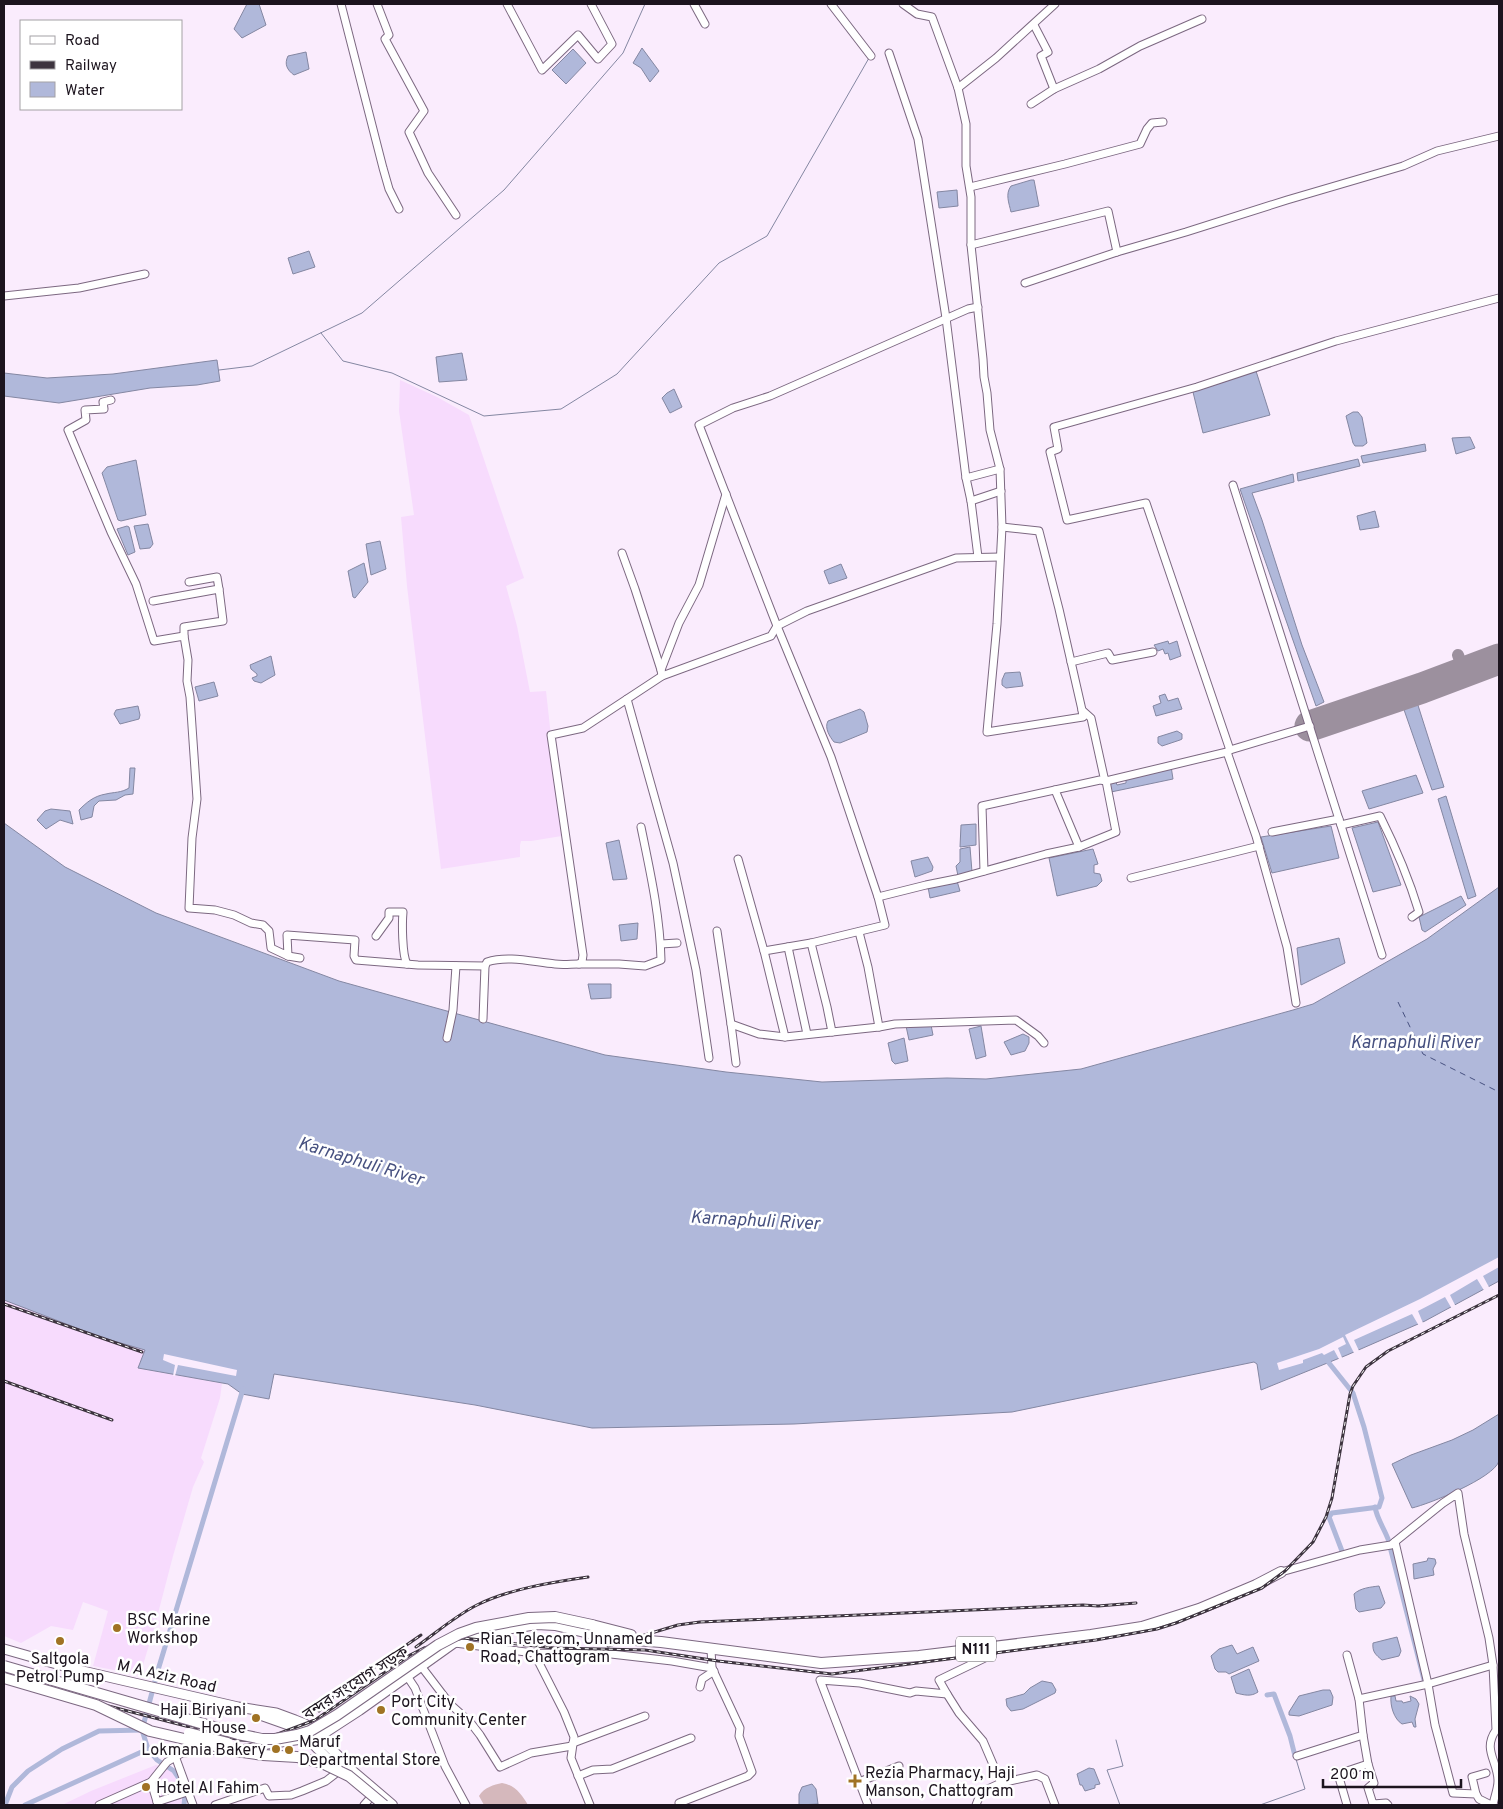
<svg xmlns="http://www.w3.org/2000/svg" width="1503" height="1809" font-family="Overpass,'Noto Sans Bengali',sans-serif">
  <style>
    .built { fill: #f7dbfd }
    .green { fill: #d5b8bc }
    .water { fill: #b0b8da; stroke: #8487a2 }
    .pier { fill: #faecfd }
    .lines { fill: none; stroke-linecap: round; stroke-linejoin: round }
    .stream { stroke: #8487a2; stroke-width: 1 }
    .canal { stroke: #b0b8da; stroke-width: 5 }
    .ferry { stroke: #475180; stroke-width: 1; stroke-dasharray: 6 5; stroke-linecap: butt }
    .taxiway { stroke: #9c909e; stroke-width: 12 }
    .runway { stroke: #9c909e; stroke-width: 31 }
    .minor-casing { stroke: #7c6881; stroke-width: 9 }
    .major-casing { stroke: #7c6881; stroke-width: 11 }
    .highway-casing { stroke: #7c6881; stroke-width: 12 }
    .minor { stroke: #fff; stroke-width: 7 }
    .major { stroke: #fff; stroke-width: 9 }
    .highway { stroke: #fff; stroke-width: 10 }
    .rail-casing { stroke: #3d343f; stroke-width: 3 }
    .rail { stroke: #fff; stroke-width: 1; stroke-dasharray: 4; stroke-linecap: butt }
    .highway-bridge-casing { stroke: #7c6881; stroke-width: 12; stroke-linecap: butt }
    .highway-bridge { stroke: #fff; stroke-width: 10 }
    .poi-dot { fill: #a07324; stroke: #fff; stroke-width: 2 }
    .labels { text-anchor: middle; stroke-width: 5; stroke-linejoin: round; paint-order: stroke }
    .shield { fill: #fff; stroke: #605a62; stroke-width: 1 }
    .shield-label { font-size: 15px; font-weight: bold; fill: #1c141e }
    .poi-label { font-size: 16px; fill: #1c141e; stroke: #fff; text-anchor: start }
    .street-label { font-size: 16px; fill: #1c141e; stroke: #fff }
    .water-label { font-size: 18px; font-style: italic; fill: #475180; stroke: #fff }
  </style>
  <rect width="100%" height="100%" fill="#faecfd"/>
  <g class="built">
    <polygon points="400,380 437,397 469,415 524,578 506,586 517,626 530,692 546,691 562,836 531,841 521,841 520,845 520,857 441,869 407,586 401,517 414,515 399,411"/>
    <polygon points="4,1300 100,1337 145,1350 139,1368 222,1383 220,1398 201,1458 204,1462 193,1487 173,1556 155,1625 140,1675 93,1666 108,1611 83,1602 73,1630 51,1626 21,1643 4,1636"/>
    <polygon points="156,1765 165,1768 173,1773 181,1789 182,1805 62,1805 91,1791"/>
  </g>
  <path class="green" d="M502,1783C515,1785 522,1795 528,1805H484L479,1796C484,1787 494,1785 502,1783Z"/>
  <g class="water">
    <polygon points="247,4 259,4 266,25 242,38 234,29"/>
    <polygon points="642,48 659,71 650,82 641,68 633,63"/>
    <polygon points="573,49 586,63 566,84 552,70"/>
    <path d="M306,52L309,69L294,75C287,70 284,64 288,56Z"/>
    <path d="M1031,180H1034L1039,206L1011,212C1009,203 1005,194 1011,186Z"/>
    <polygon points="957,190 958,206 939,208 937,192"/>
    <polygon points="309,251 315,267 293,274 288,258"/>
    <polygon points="462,353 467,380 439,382 436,357"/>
    <polygon points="217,360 220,381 197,385 150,388 59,403 4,396 4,373 47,378 113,374"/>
    <polygon points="1256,371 1270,415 1203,433 1193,392"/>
    <polygon points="674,389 682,407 670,413 662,398 667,393"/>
    <polygon points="1353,412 1358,412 1362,417 1367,443 1363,446 1355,446 1353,443 1346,416"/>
    <polygon points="1470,437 1475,448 1456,454 1452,438"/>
    <polygon points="1425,444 1426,451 1363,463 1361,456"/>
    <polygon points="1358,459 1360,466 1298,481 1297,473"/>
    <polygon points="136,460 146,515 121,521 118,520 102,473 107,467"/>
    <polygon points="1293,474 1294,482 1252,493 1262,520 1302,645 1324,702 1316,706 1240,489"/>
    <polygon points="1375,511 1379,527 1360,530 1357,516"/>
    <polygon points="148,524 153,544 150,548 140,549 134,526"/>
    <polygon points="127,526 129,527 135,552 128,555 117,529"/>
    <polygon points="380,541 386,569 371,575 366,544"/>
    <polygon points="364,563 368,582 355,598 353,597 348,571"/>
    <polygon points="841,564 847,578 829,584 824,571"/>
    <polygon points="1168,641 1169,644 1177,641 1181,656 1170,660 1168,653 1165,654 1163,649 1158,651 1154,645"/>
    <polygon points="271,656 275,675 261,683 254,681 252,678 257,676 257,674 251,669 250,665"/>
    <polygon points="1020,672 1023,686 1006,688 1002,685 1002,680 1005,673"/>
    <polygon points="214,682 218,696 199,701 195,687"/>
    <polygon points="1165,694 1168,701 1178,698 1182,709 1156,716 1153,706 1161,703 1159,696"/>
    <polygon points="1416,699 1444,787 1432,790 1402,704"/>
    <polygon points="138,706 140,715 139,719 120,724 114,714 116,710"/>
    <path d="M860,709L864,712L868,726L867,732L840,743L834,742C830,737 824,728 828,721Z"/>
    <polygon points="1177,731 1182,734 1182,739 1180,740 1162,746 1158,743 1158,737"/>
    <polygon points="1171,766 1173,779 1111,792 1109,781 1115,779 1117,785 1126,783 1126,778"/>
    <path d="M130,768H135L133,794L125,795L116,800L99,801L94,806L92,817L81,820L79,810C87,802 94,796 106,794C114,792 121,793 129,788Z"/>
    <polygon points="1416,775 1423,793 1369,809 1362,791"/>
    <polygon points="1446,796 1476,896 1468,899 1438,799"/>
    <polygon points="51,809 70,811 73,824 60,820 46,829 37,820 45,811"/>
    <polygon points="1378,822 1401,885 1373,892 1352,828"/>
    <polygon points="4,823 65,867 156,913 339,981 605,1055 726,1072 822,1082 947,1078 986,1079 1081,1069 1293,1010 1313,1004 1427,939 1499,887 1499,1281 1425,1321 1347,1355 1261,1390 1257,1364 1254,1362 1012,1412 794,1424 592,1428 475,1405 274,1374 269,1399 242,1394 228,1384 138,1368 145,1350 100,1337 4,1300"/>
    <polygon points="976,824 976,845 960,847 961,825"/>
    <polygon points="1331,826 1339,858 1272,873 1261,837"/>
    <polygon points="619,840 627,879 613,880 606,843"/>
    <polygon points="970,847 972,872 958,876 956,866 960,862 960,849"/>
    <polygon points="1093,849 1098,864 1094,865 1094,873 1100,874 1102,881 1097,886 1057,896 1049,858"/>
    <polygon points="928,857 933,867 932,871 915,877 911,861"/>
    <polygon points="957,881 960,891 930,898 928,887"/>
    <polygon points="1461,896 1466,905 1425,932 1422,930 1419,917"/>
    <polygon points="638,923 637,939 621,941 619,925"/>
    <polygon points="1339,938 1345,963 1301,985 1297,948"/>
    <polygon points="588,984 611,984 611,998 591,999"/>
    <polygon points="931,1025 933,1035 909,1040 906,1026"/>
    <polygon points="981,1026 986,1056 976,1059 969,1029"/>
    <polygon points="1023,1034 1029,1037 1029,1043 1025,1051 1011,1055 1004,1042"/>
    <polygon points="904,1038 908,1061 895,1064 892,1061 888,1043"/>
    <path d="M1499,1414C1499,1425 1502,1451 1499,1461C1494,1478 1429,1504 1412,1508L1392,1464L1411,1455L1452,1440L1473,1430Z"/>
    <polygon points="1428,1558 1435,1559 1436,1563 1433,1569 1434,1575 1414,1579 1413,1564 1427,1561"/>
    <path d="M1379,1586L1385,1603L1381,1608L1359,1612L1356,1609L1354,1594C1360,1588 1371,1587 1379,1586Z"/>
    <path d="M1397,1637L1401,1651L1399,1656L1382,1660C1376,1655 1372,1652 1373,1643Z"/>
    <polygon points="1232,1645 1237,1654 1253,1647 1259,1661 1229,1674 1226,1672 1218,1672 1215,1669 1211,1656 1219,1649"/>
    <path d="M1249,1669L1258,1692C1251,1697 1244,1695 1236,1693L1231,1677Z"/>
    <polygon points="1042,1681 1052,1683 1056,1690 1055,1693 1023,1709 1011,1711 1007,1706 1006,1699 1024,1694 1030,1688"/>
    <polygon points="1323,1690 1330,1690 1333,1697 1332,1705 1299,1716 1289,1715 1289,1712 1299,1696"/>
    <path d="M1391,1696H1395L1396,1701H1402L1403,1703L1411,1701L1410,1696L1416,1699L1419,1704L1415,1719L1416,1727H1414L1412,1722L1402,1724C1394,1719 1390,1706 1391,1696Z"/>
    <polygon points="1089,1768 1094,1769 1100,1784 1095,1785 1095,1788 1085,1791 1082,1785 1080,1785 1077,1774"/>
    <polygon points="812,1784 816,1789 818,1804 799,1805 799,1794 802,1787"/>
  </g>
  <g class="pier">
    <polygon points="1499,1257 1499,1267 1483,1276 1490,1289 1485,1292 1477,1279 1450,1295 1456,1307 1452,1309 1445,1297 1418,1311 1423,1323 1419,1326 1412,1314 1354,1340 1360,1353 1355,1355 1345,1335 1420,1299"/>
    <polygon points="1343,1337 1346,1344 1338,1348 1343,1360 1340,1361 1334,1350 1324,1355 1322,1353 1303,1360 1303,1363 1279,1370 1277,1363 1319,1349"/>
    <polygon points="164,1354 237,1370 236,1376 178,1365 175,1376 173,1376 175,1365 163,1360"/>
  </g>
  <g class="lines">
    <g class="stream">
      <polyline points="321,333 343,361 392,373 484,416 561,409 617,374 719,263 767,236 869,58"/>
      <polyline points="219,370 252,366 362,313 504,190 623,53 645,4"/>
      <polyline points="1116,1740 1123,1766 1107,1770 1120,1805"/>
      <polyline points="1260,1805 1305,1789 1296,1759"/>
    </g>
    <g class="canal">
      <polyline points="1327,1358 1329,1363 1353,1393 1364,1427 1382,1498 1379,1507 1332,1513 1329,1517 1342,1551"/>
      <path d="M1375,1507C1377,1519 1384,1528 1388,1539L1424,1680"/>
      <polyline points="1267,1695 1274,1694 1290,1736 1295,1756"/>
      <polyline points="5,1805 12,1787 28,1771 62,1749 99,1731 142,1730"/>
      <polyline points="25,1805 148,1749"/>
      <polyline points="184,1805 185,1795 180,1780 174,1771 157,1760 148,1749 142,1730 158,1670 243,1389"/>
    </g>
    <polyline class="ferry" points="1398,1002 1423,1054 1499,1092"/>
    <polyline class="taxiway" points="1458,655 1464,672"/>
    <polyline class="runway" points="1310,726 1422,688 1499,659"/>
    <g class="minor-casing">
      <g id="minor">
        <polyline points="341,4 383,168 389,189 399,209"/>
        <polyline points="377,4 389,35 385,39 424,111 409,132 428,173 456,215"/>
        <polyline points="507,4 542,70 578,35 598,59 612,44 591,4"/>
        <polyline points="694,4 705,24"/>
        <polyline points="831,4 871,56"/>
        <polyline points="903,4 917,14 932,17 958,88 966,124 966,166 971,197 971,245 983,359 984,377 987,393 990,430 1000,469 1002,527 997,624 987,732 1083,717 1082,710"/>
        <polyline points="1034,25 1048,52 1041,56 1054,89"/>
        <polyline points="889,53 918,139 946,318 966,478 971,501 978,557"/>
        <polyline points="958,88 996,58 1055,4"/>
        <polyline points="1031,104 1054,89 1099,69 1140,46 1202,19"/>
        <polyline points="970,187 1065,164 1140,144 1147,129 1152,123 1163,122"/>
        <polyline points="971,245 1108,211 1117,252 1186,232 1287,200 1403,166 1437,151 1499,136"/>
        <polyline points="1025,283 1117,252"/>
        <polyline points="4,296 79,288 145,274"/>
        <polyline points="111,400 103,402 104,409 85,410 86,420 68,430 111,532 136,584 154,641 184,636 188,660 187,681 190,697 197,799 192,838 189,908 215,910 234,915 251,923 263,925 269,931 271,948 288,956 287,935 355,940 354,956 356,960 418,965 485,966"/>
        <polyline points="966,478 1000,469"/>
        <polyline points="1233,485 1382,955"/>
        <polyline points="971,501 1001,491"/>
        <polyline points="622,553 635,589 661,670"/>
        <polyline points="189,582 217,577 219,589"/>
        <polyline points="153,601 219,589 223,621 184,627 184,636"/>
        <polyline points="1071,662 1108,653 1112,660 1153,652"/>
        <polyline points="662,676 661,670 679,623 699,585 726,494"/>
        <polyline points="627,699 673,863 696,970 709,1058"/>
        <polyline points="1230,750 1310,726"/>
        <polyline points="1055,790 1079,847"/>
        <path d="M1341,825L1380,816C1396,848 1409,879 1419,912L1412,917"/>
        <path d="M641,827C650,871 660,915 661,960L645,966L619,964H579L582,962L583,955L551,735L583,728L662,676L771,636L777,626L807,611L956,558L1000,557"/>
        <polyline points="1272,832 1339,819"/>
        <polyline points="738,859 764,951 785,1037"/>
        <polyline points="984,871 982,806 1100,780 1106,781 1227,752"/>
        <polyline points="1131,878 1259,846"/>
        <polyline points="878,897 926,885 956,879 1046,854 1079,847 1116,832 1106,781 1104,777 1091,718 1082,710 1059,609 1039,531 1002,527"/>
        <polyline points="717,931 731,1024"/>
        <polyline points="859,932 868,967 879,1027"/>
        <path d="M376,936L389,918V912H403C402,923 402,955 407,964"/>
        <polyline points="811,943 827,1007 832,1032"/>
        <polyline points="661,944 677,943"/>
        <polyline points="788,947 807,1034"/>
        <polyline points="764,951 811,943 885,925 878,897 831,757 777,626 699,425 733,408 770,396 968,309 978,307"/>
        <polyline points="288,956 300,958"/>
        <polyline points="1296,1003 1287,947 1256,836 1227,752 1230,750 1146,503 1067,520 1050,452 1058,449 1054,427 1197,387 1336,341 1499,298"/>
        <path d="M483,1019L485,966L487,962C508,955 533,962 555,964C563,965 571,964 579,964"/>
        <polyline points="447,1038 453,1010 456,966"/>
        <polyline points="736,1063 731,1024 759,1034 785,1037 879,1027 895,1024 1016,1020 1038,1036 1044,1043"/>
        <polyline points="1395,1542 1428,1684 1435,1725 1453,1793 1476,1794 1479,1799 1491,1805"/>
        <path d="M1281,1572L1360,1550L1391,1545L1443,1503L1458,1493L1464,1534L1489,1638L1493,1665L1496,1730C1482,1750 1498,1761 1498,1781C1498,1789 1494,1798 1493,1805"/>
        <polyline points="455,1643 534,1653 611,1654 672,1661 712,1668 740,1728 739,1736 752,1772 748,1776 679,1803"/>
        <polyline points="711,1649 712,1668"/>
        <polyline points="534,1653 564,1712 574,1737 571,1758 590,1805"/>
        <polyline points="421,1666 450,1704 470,1722 480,1735 500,1767 531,1753 572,1746"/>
        <polyline points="407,1676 415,1688 445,1766 466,1805"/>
        <polyline points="700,1687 702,1679 714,1671"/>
        <polyline points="947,1694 959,1713 983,1741 1001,1783"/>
        <polyline points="1359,1699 1428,1684 1493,1665"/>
        <polyline points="1363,1735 1368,1764 1374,1783 1368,1788 1373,1804 1386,1803 1388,1805"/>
        <polyline points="573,1743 645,1716"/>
        <polyline points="240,1749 309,1739"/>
        <polyline points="175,1756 193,1805"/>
        <polyline points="1297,1756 1363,1735 1359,1699 1347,1655"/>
        <polyline points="578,1776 593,1770 612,1769 691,1738"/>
        <polyline points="151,1782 158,1805"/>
        <polyline points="859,1782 899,1766"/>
        <polyline points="1476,1794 1472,1777 1486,1773"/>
        <polyline points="157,1802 187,1792"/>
        <polyline points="99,1805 151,1782 167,1762 182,1753 219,1750"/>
        <polyline points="215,1805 265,1788 269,1796 291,1795 302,1791 326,1781 339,1771"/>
        <polyline points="364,1805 371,1797"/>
        <polyline points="868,1805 820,1680 860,1683 910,1693 916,1691 947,1694 939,1680 989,1656 998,1647"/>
        <polyline points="976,1805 981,1792 1001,1783 1037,1775 1045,1779 1055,1805"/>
        <polyline points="1347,1805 1338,1774 1368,1764"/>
      </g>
    </g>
    <g class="major-casing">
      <g id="major">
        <polyline points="4,1649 74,1669 238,1707 276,1713 295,1720 305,1724 351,1768"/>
        <polyline points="263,1716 297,1728 338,1769"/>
      </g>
    </g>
    <g class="highway-casing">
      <g id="highway">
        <polyline points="592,1625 631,1635"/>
        <path d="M318,1748C315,1743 314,1740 319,1736L359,1710L453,1643L469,1635L537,1624L555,1625L610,1638L661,1642L821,1663L919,1656L1091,1635L1142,1627L1199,1609L1256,1585L1281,1572"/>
        <polyline points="336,1762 352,1771 392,1805"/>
      </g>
    </g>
    <use href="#minor" class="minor"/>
    <use href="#major" class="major"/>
    <use href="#highway" class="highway"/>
    <g class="rail-casing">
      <g id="rail">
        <polyline points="4,1304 142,1352"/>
        <polyline points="4,1381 112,1420"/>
        <polyline points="608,1646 678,1625 700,1622 1083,1605 1098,1606 1136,1603"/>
        <path d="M416,1647C436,1633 455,1616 477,1605C509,1589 553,1582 588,1577"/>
        <polyline points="4,1679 240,1740 259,1741 315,1720 410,1655 424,1648 463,1638 554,1648 645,1650 718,1661 832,1674 1096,1640 1157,1629 1176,1623 1262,1588 1285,1571 1313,1542 1326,1517 1332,1498 1350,1394 1353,1386 1366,1367 1388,1351 1499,1295"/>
        <polyline points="319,1711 337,1693 421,1635"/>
      </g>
    </g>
    <use href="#rail" class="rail"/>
    <g class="highway-bridge-casing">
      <g id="highway-bridge">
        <polyline points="4,1666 238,1734 262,1739 275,1739 297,1735 310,1731 337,1715 438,1645 459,1634 476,1628 529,1618 555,1617 592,1625"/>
        <polyline points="4,1678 96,1705 150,1731 236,1751 263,1755 297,1757 322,1763 349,1776 384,1805"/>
        <polyline points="189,1733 228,1743"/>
      </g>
    </g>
    <use href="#highway-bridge" class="highway-bridge"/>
  </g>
  <g class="poi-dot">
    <circle cx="117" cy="1628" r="5"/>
    <circle cx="60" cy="1641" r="5"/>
    <circle cx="470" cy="1647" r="5"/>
    <circle cx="381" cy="1710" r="5"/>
    <circle cx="256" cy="1718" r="5"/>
    <circle cx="276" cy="1749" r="5"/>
    <circle cx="289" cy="1750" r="5"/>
    <path d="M852.5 1773.5h5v5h5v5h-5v5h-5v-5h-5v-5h5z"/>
    <circle cx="146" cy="1787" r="5"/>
  </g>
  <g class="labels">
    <rect class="shield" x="956" y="1636.5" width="40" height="25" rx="4"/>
    <g class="shield-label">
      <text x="976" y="1654">N111</text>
    </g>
    <g class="poi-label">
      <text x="127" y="1625">BSC Marine<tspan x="127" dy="18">Workshop</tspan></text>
      <text x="480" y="1644">Rian Telecom, Unnamed<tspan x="480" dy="18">Road, Chattogram</tspan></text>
      <text x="60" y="1664" text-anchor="middle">Saltgola<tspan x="60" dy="18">Petrol Pump</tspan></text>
      <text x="391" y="1707">Port City<tspan x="391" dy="18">Community Center</tspan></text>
      <text x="246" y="1715" text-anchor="end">Haji Biriyani<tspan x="246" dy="18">House</tspan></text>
      <text x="299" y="1747">Maruf<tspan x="299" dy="18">Departmental Store</tspan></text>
      <text x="266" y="1755" text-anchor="end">Lokmania Bakery</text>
      <text x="865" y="1778">Rezia Pharmacy, Haji<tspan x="865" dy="18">Manson, Chattogram</tspan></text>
      <text x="156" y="1793">Hotel Al Fahim</text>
    </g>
    <g class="street-label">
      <text transform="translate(167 1675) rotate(13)" y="6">M A Aziz Road</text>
      <text transform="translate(355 1682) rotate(-33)" y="6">বন্দর সংযোগ সড়ক</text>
    </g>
    <g class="water-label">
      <text x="1415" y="1048">Karnaphuli River</text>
      <text transform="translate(361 1161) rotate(17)" y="6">Karnaphuli River</text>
      <text transform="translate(755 1220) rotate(3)" y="6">Karnaphuli River</text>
    </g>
  </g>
  <rect width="1503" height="1809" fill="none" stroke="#1c141e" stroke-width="10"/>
  <rect x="20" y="20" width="162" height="90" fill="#ffffff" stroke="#a4a1a5"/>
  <rect x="30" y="36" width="25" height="8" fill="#ffffff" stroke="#a4a1a5"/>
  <text x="65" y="45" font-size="15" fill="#1c141e">Road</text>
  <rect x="30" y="61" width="25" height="8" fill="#3d343f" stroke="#a4a1a5"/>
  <text x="65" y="70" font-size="15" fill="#1c141e">Railway</text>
  <rect x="30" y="82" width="25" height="15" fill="#b0b8da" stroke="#a4a1a5"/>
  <text x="65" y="95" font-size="15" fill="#1c141e">Water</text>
  <path d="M1323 1779v8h138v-8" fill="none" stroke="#1c141e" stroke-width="2.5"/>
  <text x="1330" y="1779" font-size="15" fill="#1c141e" stroke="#ffffff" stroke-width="4" paint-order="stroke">200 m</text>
</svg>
